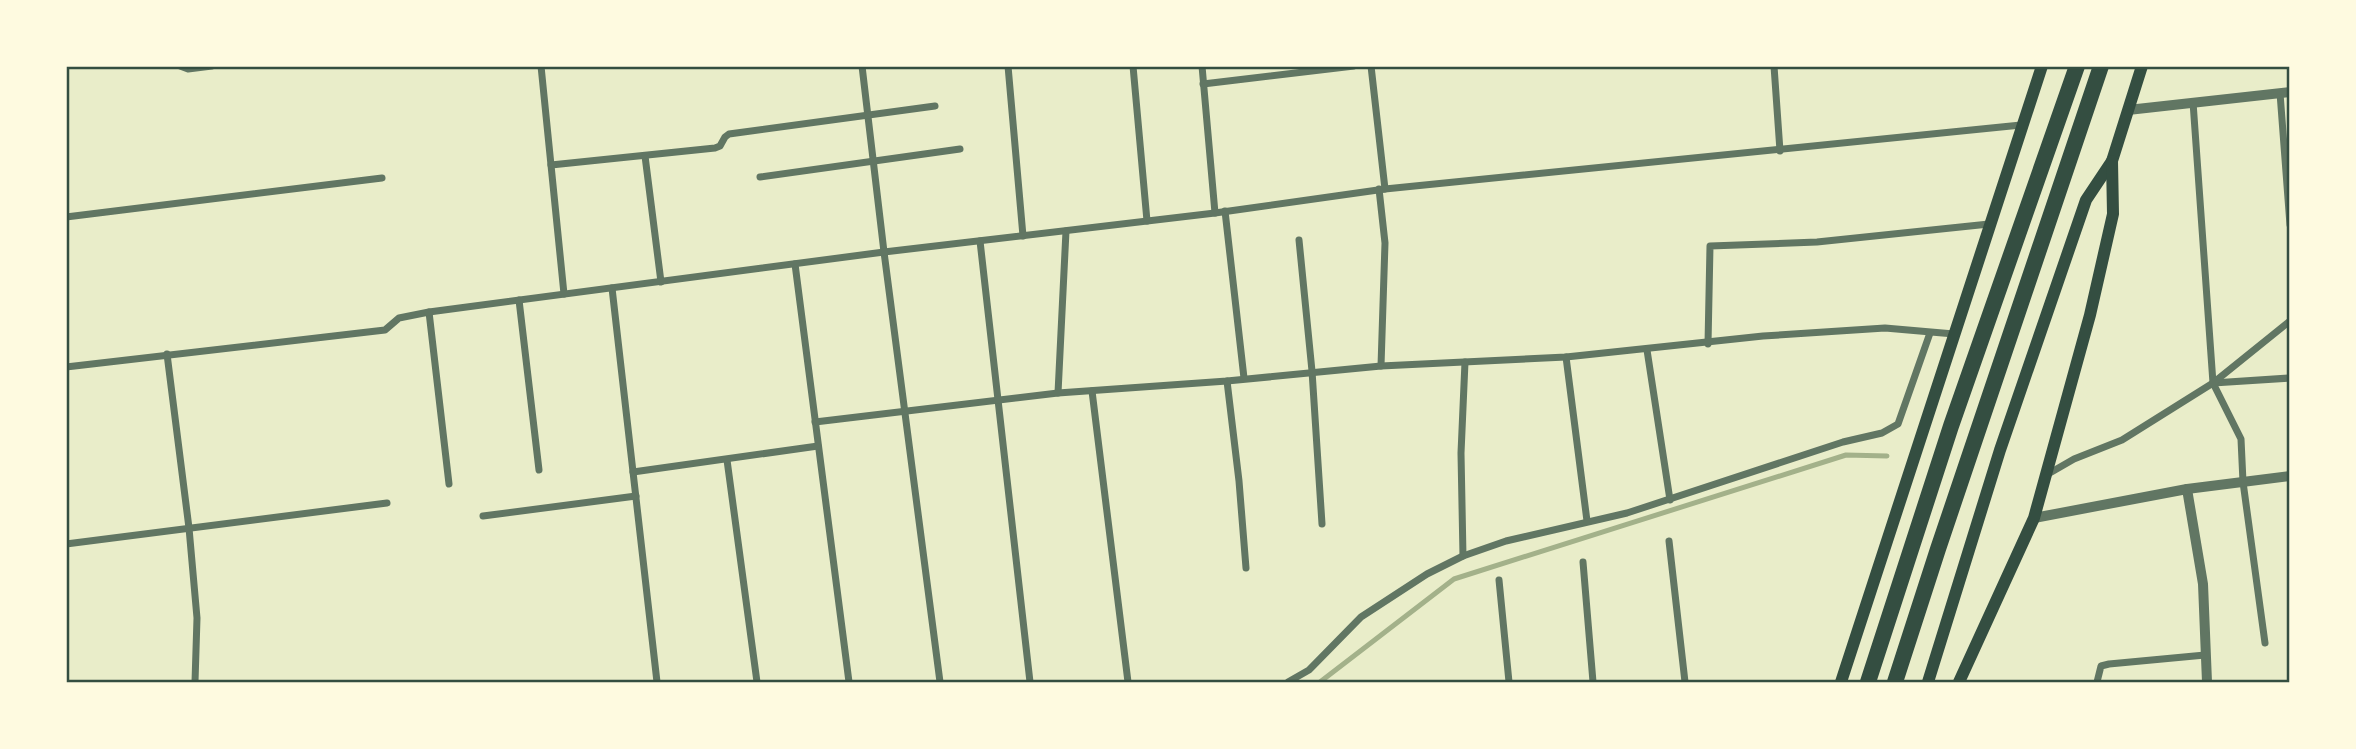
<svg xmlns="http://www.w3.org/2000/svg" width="2356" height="749" font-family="Overpass,sans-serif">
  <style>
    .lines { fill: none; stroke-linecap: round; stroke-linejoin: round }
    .stream { stroke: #a3b18a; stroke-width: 5 }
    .minor { stroke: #617663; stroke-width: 7 }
    .tertiary { stroke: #617663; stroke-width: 10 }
    .secondary { stroke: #344e41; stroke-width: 12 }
    .motorway { stroke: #344e41; stroke-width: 16 }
    .neatline { fill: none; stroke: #344e41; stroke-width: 2.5 }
  </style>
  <rect width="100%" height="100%" fill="#e9edc9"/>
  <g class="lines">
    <polyline class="stream" points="1320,682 1454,579 1846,455 1887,456"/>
    <g class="minor">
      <polyline points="180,66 188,69 212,66"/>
      <polyline points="541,66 564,294"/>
      <polyline points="862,66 884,252 940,682"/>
      <polyline points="1008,66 1023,236"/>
      <polyline points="1133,66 1147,221"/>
      <polyline points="1202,66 1215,213"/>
      <polyline points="1371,66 1385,189"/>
      <polyline points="1774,66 1780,151"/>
      <polyline points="1203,84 1354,66"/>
      <polyline points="2280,93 2290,225"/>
      <polyline points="2193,102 2213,383 2241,439 2243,482 2265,643"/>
      <polyline points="645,156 661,282"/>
      <polyline points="551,165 715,148 720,146 725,137 729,134 935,106"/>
      <polyline points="760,177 960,149"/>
      <polyline points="1379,189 1385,243 1381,366"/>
      <polyline points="1225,211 1244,378"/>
      <polyline points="66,217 382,178"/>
      <polyline points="1299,240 1312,371 1322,524"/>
      <polyline points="980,241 1030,682"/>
      <polyline points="795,264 849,682"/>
      <polyline points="612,288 657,682"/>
      <polyline points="519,300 539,470"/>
      <polyline points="429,312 449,484"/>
      <polyline points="1708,344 1710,246 1817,242 1989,224"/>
      <polyline points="1647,350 1670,500"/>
      <polyline points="167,354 189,528 197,618 195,682"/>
      <polyline points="1566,357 1587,521"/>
      <polyline points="66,367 385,330 399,318 429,312 884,252 1215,213 1385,189 2021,125"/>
      <polyline points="1227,381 1239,481 1246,568"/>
      <polyline points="2213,383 2290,378"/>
      <polyline points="1092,391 1128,682"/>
      <polyline points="1058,393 1066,231"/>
      <polyline points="815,422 1058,393 1227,381 1381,366 1566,357 1763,336 1885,328 1954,334"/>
      <polyline points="727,460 757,682"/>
      <polyline points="633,472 818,446"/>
      <polyline points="2048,474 2074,459 2122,440 2213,383 2290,321"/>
      <polyline points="483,516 636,496"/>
      <polyline points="1669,541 1685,682"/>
      <polyline points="66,544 387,503"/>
      <polyline points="1463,556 1461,453 1465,362"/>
      <polyline points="1583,562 1593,682"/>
      <polyline points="1499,580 1509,682"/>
      <polyline points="1288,682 1309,670 1361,617 1427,574 1463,556 1506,541 1627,513 1843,442 1882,433 1898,424 1930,333"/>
      <polyline points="2097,682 2101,666 2109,664 2205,655"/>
    </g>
    <g class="tertiary">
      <polyline points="2128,110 2290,92"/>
      <polyline points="2187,489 2203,584 2207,682"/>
      <polyline points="2034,518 2187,489 2290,476"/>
    </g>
    <g class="secondary">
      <polyline points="1841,682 2042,66"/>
      <polyline points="1928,682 2000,450 2086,200 2112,161 2142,66"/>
      <polyline points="1959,682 2034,518 2090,315 2113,214 2112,161"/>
    </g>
    <g class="motorway">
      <polyline points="1868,682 1951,426 2077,66"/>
      <polyline points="1895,682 1938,549 2101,66"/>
    </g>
  </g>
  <rect width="2356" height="749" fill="none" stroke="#fefae0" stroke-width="136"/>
  <rect x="68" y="68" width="2220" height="613" class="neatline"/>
</svg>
